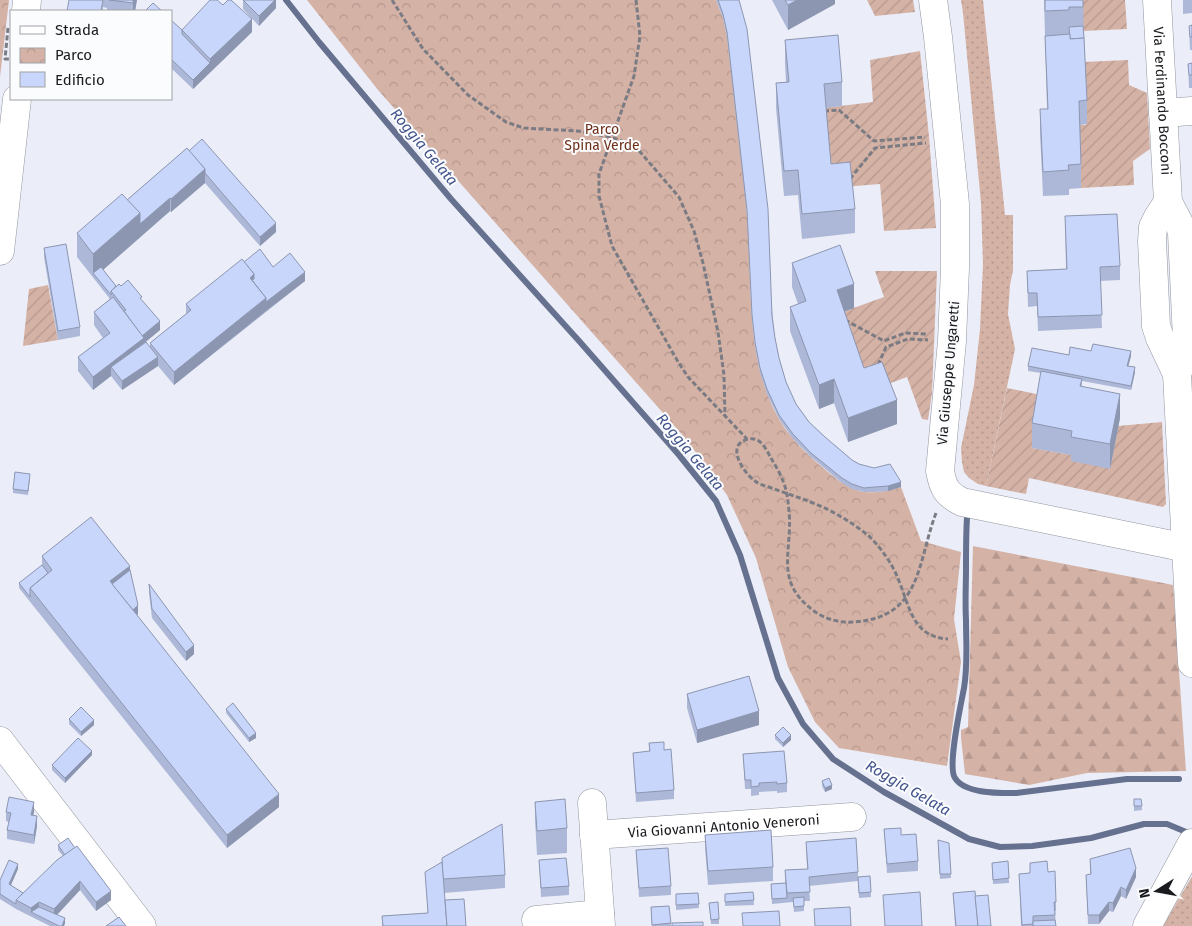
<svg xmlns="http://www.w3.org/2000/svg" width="1192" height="926" font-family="'Fira Sans',sans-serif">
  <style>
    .grass { fill: url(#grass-dots) }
    .forest { fill: url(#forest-firs) }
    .park { fill: url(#park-crowns) }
    .garden { fill: url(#garden-furrows) }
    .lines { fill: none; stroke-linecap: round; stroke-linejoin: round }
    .stream { stroke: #66708f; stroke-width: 6 }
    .minor-casing { stroke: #91959e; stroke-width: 29 }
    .path { stroke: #7b7c83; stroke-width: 3; stroke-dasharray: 5 2.5; stroke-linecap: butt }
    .minor { stroke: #fff; stroke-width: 28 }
    .wall { fill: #adb8d8 }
    .shaded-wall { fill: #8d96b0 }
    .building { fill: #c9d6fb; stroke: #8d96b0 }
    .labels { text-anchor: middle; stroke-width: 4; stroke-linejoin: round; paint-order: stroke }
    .street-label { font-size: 14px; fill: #1a1b1f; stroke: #fbfcfe }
    .park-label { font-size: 14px; fill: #6d2f18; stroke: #fbfcfe }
    .water-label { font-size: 15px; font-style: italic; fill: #42538c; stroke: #fbfcfe }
  </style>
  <defs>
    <pattern id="grass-dots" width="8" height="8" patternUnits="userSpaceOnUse" patternTransform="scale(1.25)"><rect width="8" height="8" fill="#d5b2a6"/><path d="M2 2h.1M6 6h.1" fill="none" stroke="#b6988e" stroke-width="1.8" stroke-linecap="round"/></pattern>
    <pattern id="forest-firs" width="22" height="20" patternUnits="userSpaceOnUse" patternTransform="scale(1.25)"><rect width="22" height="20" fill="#d5b2a6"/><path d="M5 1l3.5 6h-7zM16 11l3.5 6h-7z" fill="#b6988e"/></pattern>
    <pattern id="park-crowns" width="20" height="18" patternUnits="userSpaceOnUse" patternTransform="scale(1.25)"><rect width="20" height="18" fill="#d5b2a6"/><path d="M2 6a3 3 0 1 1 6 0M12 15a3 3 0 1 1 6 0" fill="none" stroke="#b6988e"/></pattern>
    <pattern id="garden-furrows" width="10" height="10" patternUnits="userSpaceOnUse" patternTransform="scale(1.25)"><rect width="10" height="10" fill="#d5b2a6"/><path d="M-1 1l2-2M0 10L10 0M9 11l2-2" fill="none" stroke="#b6988e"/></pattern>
  </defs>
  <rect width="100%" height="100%" fill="#ebeef8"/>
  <g class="grass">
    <polygon points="961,0 983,0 1005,215 1013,215 1013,270 1010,285 1008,314 1015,349 986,486 978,484 969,478 964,472 962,462 961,448 974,385 980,329 983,264 981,203 963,13"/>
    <polygon points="1192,877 1192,926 1163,926 1191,878"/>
  </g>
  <polygon class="forest" points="973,546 1173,585 1186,771 1087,773 1029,785 965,774 961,738 961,730 968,727"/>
  <g class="park">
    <polygon points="0,0 9,0 0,77"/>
    <path d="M307,0H716L723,18L727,37C734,96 742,155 747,215C753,283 744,357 779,419C790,438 806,453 822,467C852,492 862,498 901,487L921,541L961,552L954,619L961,662L947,766L839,748L815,722L788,667L756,558L727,495L686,439L378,90Z"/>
  </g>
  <g class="garden">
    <polygon points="867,0 913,0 915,12 875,16"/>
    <polygon points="1082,0 1125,0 1127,29 1083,31"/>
    <polygon points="920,51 929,136 936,228 884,231 880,184 831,188 824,108 873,102 870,60"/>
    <polygon points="1128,60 1129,85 1147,93 1150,149 1133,161 1134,185 1081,188 1079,125 1086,125 1084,62"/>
    <polygon points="875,271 937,271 932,393 928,420 922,419 907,377 864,393 837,314 884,297"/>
    <polygon points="48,285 58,340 23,346 29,289"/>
    <polygon points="1007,388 1041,395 1032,448 1072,455 1110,468 1118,426 1162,422 1166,504 1163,507 1029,478 1026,494 986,486"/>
  </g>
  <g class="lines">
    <g class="stream">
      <polyline points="286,0 319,42 451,199 580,342 679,455 716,501 740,555 778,678 803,724 833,759 884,792 969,839 1000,847 1032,846 1091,838 1144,824 1167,824 1191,834"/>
      <path d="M967,518C966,534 966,551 966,567C966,585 965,602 966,620C966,643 968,665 964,688C961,704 947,767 955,778C965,794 999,793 1016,793L1127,779H1179"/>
    </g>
    <g class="minor-casing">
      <g id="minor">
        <path d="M933,0L938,37L955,204V268L952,341L940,471C943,487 946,494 962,502L1192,549"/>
        <path id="s1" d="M1157,0L1168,202L1179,223L1182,233L1187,339L1185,352L1177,374"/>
        <polyline points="26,11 27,0"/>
        <polyline points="1163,113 1192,111"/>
        <polyline points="1168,202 1158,217 1153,227 1152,241 1155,304 1156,326 1160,338 1177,374 1192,663"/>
        <polyline points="0,251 17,99"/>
        <polyline points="0,741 142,926"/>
        <polyline points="592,803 601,926"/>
        <path id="s2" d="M594,835L852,817"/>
        <polyline points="536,920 600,914"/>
        <polyline points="1147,926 1192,843"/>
      </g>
    </g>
    <g class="path">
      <polyline points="392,0 423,49 468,95 506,122 524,128 578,131 611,137 635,146 679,197 694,231 703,263 718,332 724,375 725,416"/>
      <polyline points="636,0 640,36 634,76 599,174 599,196 612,246 677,360 688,377 747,439"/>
      <polyline points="8,28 5,59 11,59"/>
      <polyline points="824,111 839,110 874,141 925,137"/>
      <polyline points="850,179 875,148 926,143"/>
      <polyline points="845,320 884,341 905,333 927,334"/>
      <polyline points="878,365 886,347 908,339 928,340"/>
      <path d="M936,513C917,563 922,618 853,622C839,623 825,619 814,611C773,581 793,552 789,511C788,501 787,490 783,481C780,473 775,465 771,458C767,451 762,440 754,439C749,438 744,440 740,443C730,453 746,475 755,481C759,484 764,486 769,487C782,492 795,496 808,501C830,509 852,522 870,537C882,549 893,565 899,581C910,608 913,637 948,639"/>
    </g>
    <use href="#minor" class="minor"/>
  </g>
  <g class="wall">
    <polygon points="69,0 137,0 135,11 107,11 107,8 103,7 103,11"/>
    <polygon points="243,0 276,0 276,8 259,26 243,9"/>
    <polygon points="716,0 739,0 775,338 779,358 786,382 796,404 809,422 825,437 852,460 901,487 888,491 875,492 864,492 852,489 842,483 811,457 793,439 779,419 767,394 760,373 755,346 752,319 747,214 727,37 723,18"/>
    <polygon points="772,0 835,0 835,4 788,30"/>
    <polygon points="1044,0 1083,0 1084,38 1087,100 1087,124 1080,125 1081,164 1081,188 1069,189 1069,195 1043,196 1040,133 1040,109 1047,109"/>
    <polygon points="1183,0 1192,0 1192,13 1183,14"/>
    <polygon points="171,20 182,30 252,32 193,89 171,68"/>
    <polygon points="1192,25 1192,50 1190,50 1189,26"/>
    <polygon points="785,40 842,82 842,106 826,108 831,164 855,209 855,233 802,239 798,195 784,196 776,108 776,83 786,82 785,64"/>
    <polygon points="1192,52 1192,88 1189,88 1188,64 1192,63"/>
    <polygon points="187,148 276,232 260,246 205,183 171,212 170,211 103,270 116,286 121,286 142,301 160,330 146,342 150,347 150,343 186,314 186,304 244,262 273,267 305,281 174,385 158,366 122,390 111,376 93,390 78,371 78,357 103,338 94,325 94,312 110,299 77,257 77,233 127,200"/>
    <polygon points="1065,216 1120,266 1120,280 1100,281 1102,328 1038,331 1037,306 1028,307 1027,271 1066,269"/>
    <polygon points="44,248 80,327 80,336 58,340 44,257"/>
    <polygon points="792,263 854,308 844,312 864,368 897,424 848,442 834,403 819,409 790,331 790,307 798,304 792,287"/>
    <polygon points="1091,351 1131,356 1128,366 1135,372 1131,390 1082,381 1082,386 1120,418 1110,469 1071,461 1071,455 1032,448 1032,423 1041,373 1028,371 1028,366 1069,355"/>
    <polygon points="30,479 28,495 13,493 13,489"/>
    <polygon points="42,556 130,570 138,614 137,615 279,807 227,848 19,588 19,583 42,565"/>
    <polygon points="149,584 194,654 186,661 152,618 149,593"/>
    <polygon points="687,694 759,725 697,743 687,708"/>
    <polygon points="226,709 256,738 249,742 226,713"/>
    <polygon points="69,719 94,725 81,736 69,724"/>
    <polygon points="775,735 791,740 783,747 775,739"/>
    <polygon points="649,743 664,750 674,790 674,799 636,802 633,753 649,751"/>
    <polygon points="743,754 787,783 787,792 777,793 777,791 759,792 759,795 751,796 751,789 745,789"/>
    <polygon points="92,755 65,783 52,770 52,765"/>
    <polygon points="822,781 832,789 825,792 822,786"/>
    <polygon points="1134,799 1141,799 1142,810 1134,811"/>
    <polygon points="535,802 567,828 567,853 537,855 535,820"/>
    <polygon points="6,812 34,812 33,816 37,826 34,844 7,839 7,830 9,822 6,821"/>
    <polygon points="884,829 901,835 918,861 918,871 887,873"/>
    <polygon points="705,835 773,867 773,881 708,885 705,848"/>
    <polygon points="806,842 858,872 858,877 870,876 871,897 859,898 858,881 809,886 810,901 804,901 804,911 794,912 793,902 772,904 771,884 785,883 785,870 807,869"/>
    <polygon points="58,845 111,900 96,911 80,890 57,915 65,923 64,926 50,926 16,909 0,899 0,880 18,869 11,885 23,893 63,856 58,850"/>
    <polygon points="938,845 951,874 951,878 940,879"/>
    <polygon points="636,850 671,886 671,895 639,897"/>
    <polygon points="1090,859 1136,877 1126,899 1121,896 1113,912 1109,911 1099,924 1088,924 1086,875 1090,874"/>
    <polygon points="539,860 569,886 569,895 541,897"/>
    <polygon points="1008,861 1009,883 993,884 992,863"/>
    <polygon points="1030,863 1048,872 1056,902 1056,911 1055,911 1056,926 1021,926 1019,874 1030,873"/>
    <polygon points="425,872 505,875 505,888 444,893 445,900 464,899 466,926 382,926 382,916 428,913"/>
    <polygon points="753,892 754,905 725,906 725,894"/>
    <polygon points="698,893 699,908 676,910 676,894"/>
    <polygon points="953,893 975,896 991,926 955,926"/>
    <polygon points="709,903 719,919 719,924 711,924"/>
    <polygon points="669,906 671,926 652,926 651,907"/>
  </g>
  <g class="shaded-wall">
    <polygon points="133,0 137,0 135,11 133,11"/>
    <polygon points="275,0 276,0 276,8 259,26 259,16"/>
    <polygon points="797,0 835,0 835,4 788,30 788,5"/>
    <polygon points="252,19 252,32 193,89 193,80 210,63 210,59"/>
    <polygon points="205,169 205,183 171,212 171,199"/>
    <polygon points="170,198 170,211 96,276 93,273 93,254 140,213"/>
    <polygon points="276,223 276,232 260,246 260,237"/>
    <polygon points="305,272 305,281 266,311 266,302"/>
    <polygon points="254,274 254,287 250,278"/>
    <polygon points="854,284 854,308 837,314 837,290"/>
    <polygon points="266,298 266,311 174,385 174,372"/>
    <polygon points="160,321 160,330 144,343 111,367 111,376 93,390 93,377"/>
    <polygon points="1131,351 1131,356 1127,371 1127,366"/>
    <polygon points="158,357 158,366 122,390 122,381"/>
    <polygon points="1135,367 1135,372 1131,390 1131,386"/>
    <polygon points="834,379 834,403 819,409 819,385"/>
    <polygon points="1120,394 1120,418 1110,469 1110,444"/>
    <polygon points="897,400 897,424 848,442 848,418"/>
    <polygon points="901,482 901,487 888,491 888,486"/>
    <polygon points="130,566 130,579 114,591 110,581"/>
    <polygon points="138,605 138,614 130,621 130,612"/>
    <polygon points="194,645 194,654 186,661 186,652"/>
    <polygon points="759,711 759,725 697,743 697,730"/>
    <polygon points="94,720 94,725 81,736 81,732"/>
    <polygon points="256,733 256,738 249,742 249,738"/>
    <polygon points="791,735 791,740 783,747 783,743"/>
    <polygon points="92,751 92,755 65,783 65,778"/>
    <polygon points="832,785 832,789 825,792 825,788"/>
    <polygon points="279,794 279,807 227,848 227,835"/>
    <polygon points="34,802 34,812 31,824 31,815"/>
    <polygon points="37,816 37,826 34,844 34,835"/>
    <polygon points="18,864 18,869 9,889 9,884"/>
    <polygon points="1136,868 1136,877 1126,899 1126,890"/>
    <polygon points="80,881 80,890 54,918 54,909"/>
    <polygon points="1121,887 1121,896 1113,912 1113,903"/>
    <polygon points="111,891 111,900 96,911 96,902"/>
    <polygon points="39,902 39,911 31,912 31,908"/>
    <polygon points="1109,902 1109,911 1099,924 1099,915"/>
    <polygon points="65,918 65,923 64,926 62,926"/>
  </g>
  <g class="building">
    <polygon points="69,0 103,0 101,11 67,11"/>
    <polygon points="109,0 133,0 133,3"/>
    <polygon points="210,0 217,0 223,5 228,0 231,0 252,19 210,59 182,30"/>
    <polygon points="243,0 275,0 259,16"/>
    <polygon points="718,0 739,0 747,29 768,209 772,316 775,338 779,358 786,382 796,404 809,422 825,437 852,460 859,464 874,468 890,464 901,482 888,486 875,487 864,488 852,484 842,478 811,453 793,434 779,415 767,389 760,368 755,342 752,315 747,210 727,32 723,14"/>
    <polygon points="785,0 797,0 788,5"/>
    <polygon points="1045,0 1083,0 1083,7 1069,7 1069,10 1045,11"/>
    <polygon points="153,3 162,11 145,11"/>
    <polygon points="171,20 182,30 182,34 210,63 193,80 171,59"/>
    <polygon points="1192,25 1192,37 1190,37 1189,26"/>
    <polygon points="1083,26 1084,38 1070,39 1069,27"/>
    <polygon points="1070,34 1070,39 1084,38 1087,100 1079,101 1081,164 1068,165 1069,170 1043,172 1040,109 1048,109 1045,36"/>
    <polygon points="838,35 842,82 824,84 831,164 850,162 855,209 802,214 798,170 784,171 776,83 789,82 785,40"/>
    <polygon points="1192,63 1192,75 1189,75 1188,64"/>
    <polygon points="202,139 276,223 260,237 205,173 205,169 189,151"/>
    <polygon points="187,148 205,169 171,199 170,198 140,224 140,213 127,200"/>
    <polygon points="122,194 140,213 93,254 77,233"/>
    <polygon points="1117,214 1120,266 1100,267 1102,315 1038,317 1037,293 1028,293 1027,271 1067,269 1065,216"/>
    <polygon points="66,244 80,327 58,331 44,248"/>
    <polygon points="840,245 854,284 837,290 864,368 882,362 897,400 848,418 834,379 819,385 790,307 806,301 792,263"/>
    <polygon points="260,249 273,267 290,253 305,272 266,302 266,298 252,280 254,279 254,274 244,262"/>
    <polygon points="242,259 254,274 250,278 266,298 174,372 150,343 191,310 186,304"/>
    <polygon points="101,267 116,286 111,291 111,295 93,273"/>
    <polygon points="128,280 142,297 140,298 160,321 142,336 124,311 126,310 111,291 119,284 121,286"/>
    <polygon points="113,297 144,338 93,377 78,357 110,333 94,312"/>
    <polygon points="146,342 158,357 122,381 111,367"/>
    <polygon points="1093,344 1131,351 1127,366 1135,367 1131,386 1028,366 1032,348 1069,355 1070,347 1091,351"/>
    <polygon points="1041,371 1082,379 1080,386 1120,394 1110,444 1071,437 1072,431 1032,423"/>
    <polygon points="15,472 30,474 28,491 13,489"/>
    <polygon points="91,517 130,566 110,581 279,794 227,835 30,588 52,570 42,556"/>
    <polygon points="42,565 48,573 30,588 30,597 19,583"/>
    <polygon points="130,570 138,605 133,610 112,584"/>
    <polygon points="149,584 194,645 186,652 152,609"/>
    <polygon points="749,676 759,711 697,730 687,694"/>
    <polygon points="233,703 256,733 249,738 226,709"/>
    <polygon points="81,707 94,720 81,732 69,719"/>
    <polygon points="783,727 791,735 783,743 775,735"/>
    <polygon points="78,738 92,751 65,778 52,765"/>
    <polygon points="664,742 664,750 671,749 674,790 636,793 633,753 650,751 649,743"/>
    <polygon points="784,751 787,783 777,784 777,782 759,783 759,786 751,787 751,780 745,780 743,754"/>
    <polygon points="829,778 832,785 825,788 822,781"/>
    <polygon points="9,797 34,802 31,815 37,816 34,835 7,830 11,813 6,812"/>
    <polygon points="565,799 567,828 537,831 535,802"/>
    <polygon points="1134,799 1141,799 1142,806 1134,806"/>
    <polygon points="502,824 505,875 443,879 442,858"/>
    <polygon points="901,828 901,835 916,834 918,861 887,864 884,829"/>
    <polygon points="771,830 773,867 708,871 705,835"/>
    <polygon points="68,838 75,848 65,855 58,845"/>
    <polygon points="856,838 858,872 809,877 810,892 787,893 785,870 808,869 806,842"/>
    <polygon points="938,840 949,843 951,874 940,874"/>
    <polygon points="77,846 111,891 96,902 80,881 54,909 39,902 31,908 16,900 57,860"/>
    <polygon points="668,848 671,886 639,888 636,850"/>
    <polygon points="1130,848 1136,868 1126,890 1121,887 1113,903 1109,902 1099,915 1088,915 1086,875 1091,874 1090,859"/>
    <polygon points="566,858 569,886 541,888 539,860"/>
    <polygon points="9,860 18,864 9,884 23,893 16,900 16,904 0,894 0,880"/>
    <polygon points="1008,861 1009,878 993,880 992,863"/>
    <polygon points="1047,861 1048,872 1055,871 1056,902 1054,902 1055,915 1033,916 1033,924 1022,925 1019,874 1030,873 1030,863"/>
    <polygon points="442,862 447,926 383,926 382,916 428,913 425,872"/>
    <polygon points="870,876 871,892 859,893 858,877"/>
    <polygon points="786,883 787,898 772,899 771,884"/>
    <polygon points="975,891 978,926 956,926 953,893"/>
    <polygon points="753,892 754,900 725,902 725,894"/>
    <polygon points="920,892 922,926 885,926 883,895"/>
    <polygon points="698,893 699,904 676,905 676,894"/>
    <polygon points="988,895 991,926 978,926 975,896"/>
    <polygon points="804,897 804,906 794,907 793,898"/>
    <polygon points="464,899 466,926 447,926 445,900"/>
    <polygon points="718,902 719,919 711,920 709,903"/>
    <polygon points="669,906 671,923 652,925 651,907"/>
    <polygon points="39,907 65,918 62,926 59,926 31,912"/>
    <polygon points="850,907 851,926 815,926 814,909"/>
    <polygon points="779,911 780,926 743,926 742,913"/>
    <polygon points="119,917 126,926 106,926"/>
    <polygon points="1055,920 1056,926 1033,926 1033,921"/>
    <polygon points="703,922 703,926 672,926 672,923"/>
  </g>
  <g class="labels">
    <g class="street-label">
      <text dy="5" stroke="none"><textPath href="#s1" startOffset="101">Via Ferdinando Bocconi</textPath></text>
      <text transform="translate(948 373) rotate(-85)" y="5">Via Giuseppe Ungaretti</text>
      <text dy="5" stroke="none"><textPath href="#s2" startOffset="130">Via Giovanni Antonio Veneroni</textPath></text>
    </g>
    <g class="park-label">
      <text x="602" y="134">Parco<tspan x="602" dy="16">Spina Verde</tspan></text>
    </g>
    <g class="water-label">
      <text transform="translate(424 147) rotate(50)" y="5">Roggia Gelata</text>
      <text transform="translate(690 452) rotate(50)" y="5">Roggia Gelata</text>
      <text transform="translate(908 788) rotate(30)" y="5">Roggia Gelata</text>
    </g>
  </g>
  <rect x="10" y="10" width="162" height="90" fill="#fbfcfe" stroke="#a1a2a5"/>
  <rect x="20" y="26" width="25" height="8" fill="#ffffff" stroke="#a1a2a5"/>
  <text x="55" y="35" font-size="15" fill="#1a1b1f">Strada</text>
  <rect x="20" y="48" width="25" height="15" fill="url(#park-crowns)" stroke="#a1a2a5"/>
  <text x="55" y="60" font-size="15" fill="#1a1b1f">Parco</text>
  <rect x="20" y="72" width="25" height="15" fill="#c9d6fb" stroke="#a1a2a5"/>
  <text x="55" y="85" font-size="15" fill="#1a1b1f">Edificio</text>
  <g transform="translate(1157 891) rotate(259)" stroke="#fbfcfe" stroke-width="4" paint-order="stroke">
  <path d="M0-4L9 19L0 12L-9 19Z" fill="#1a1b1f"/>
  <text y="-8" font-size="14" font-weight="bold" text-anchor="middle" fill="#1a1b1f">N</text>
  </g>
</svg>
